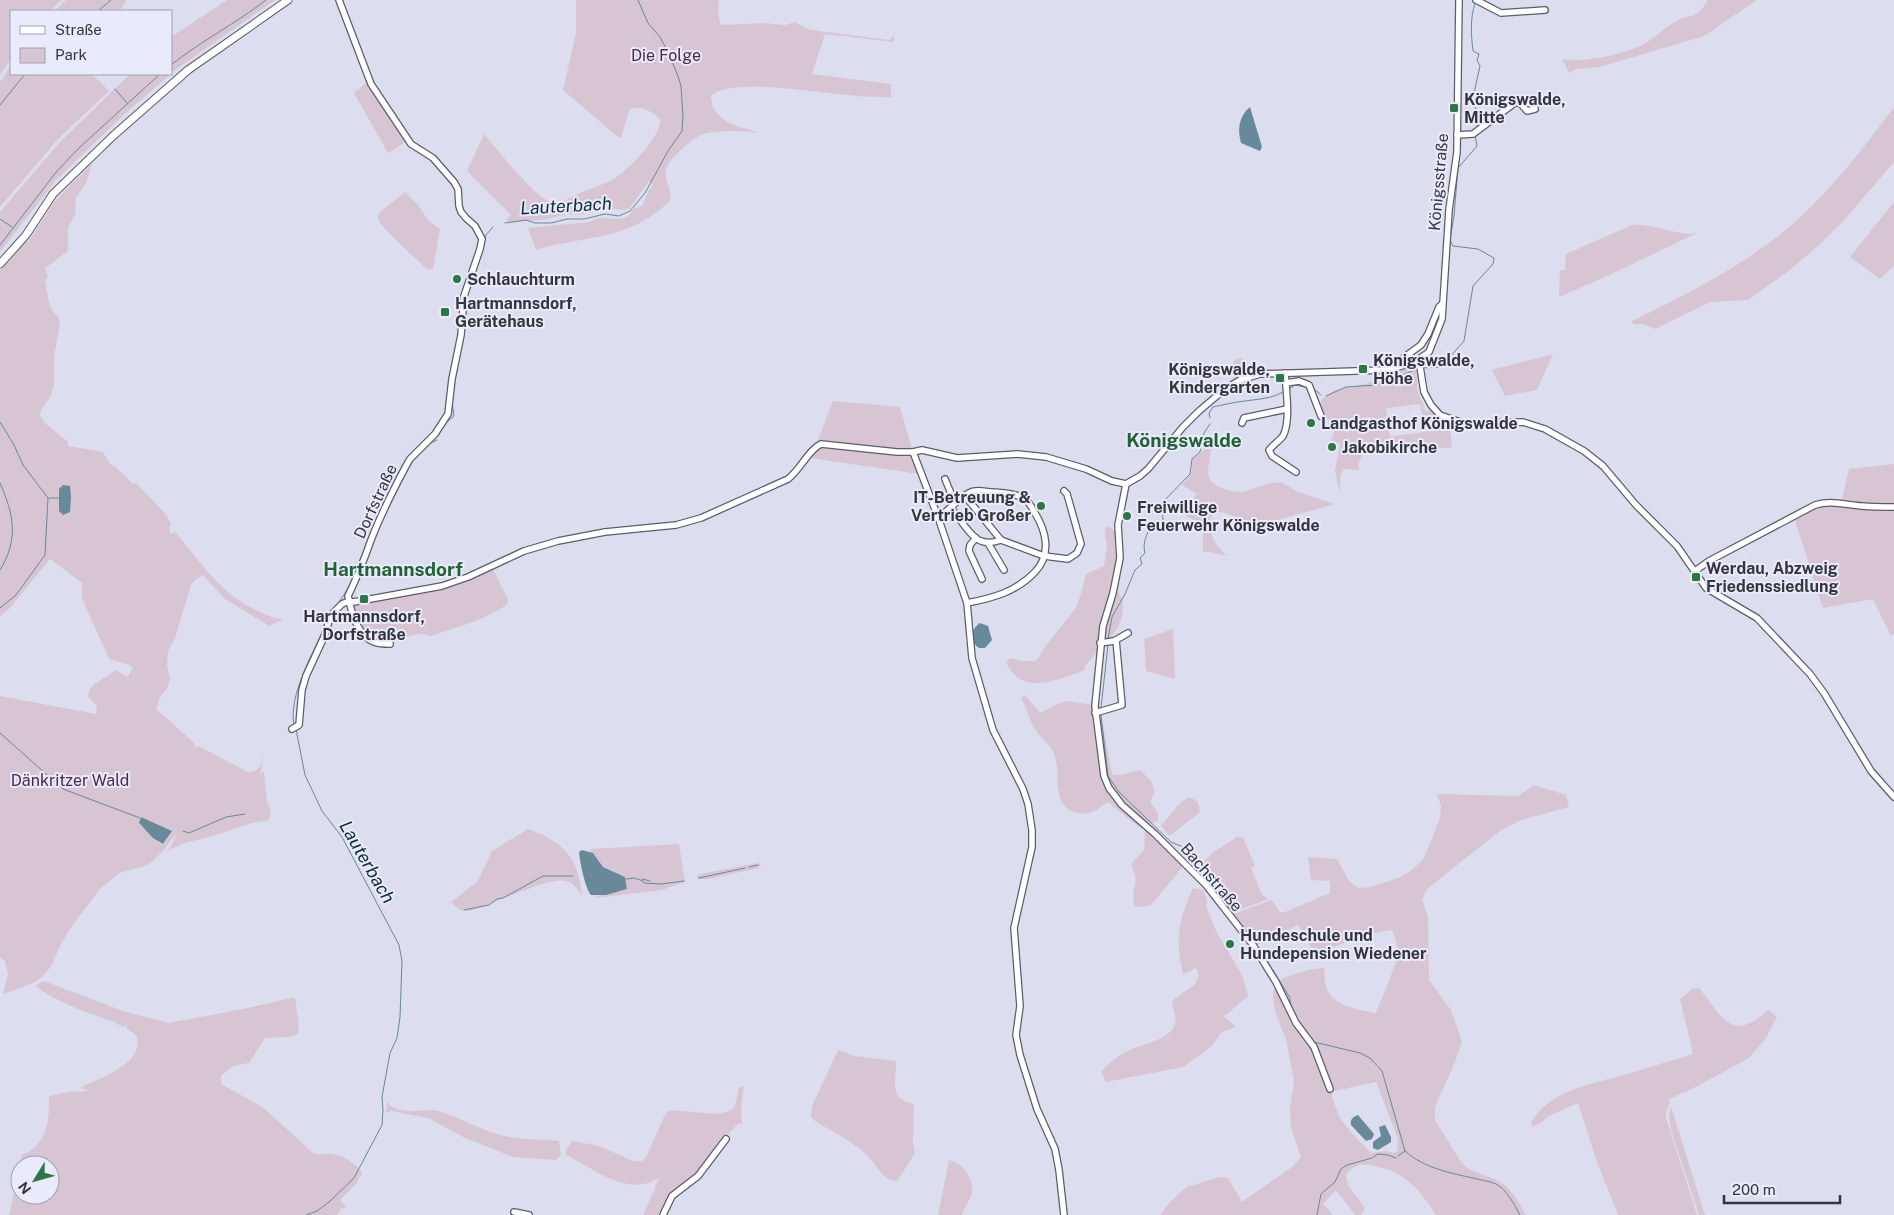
<svg xmlns="http://www.w3.org/2000/svg" width="1894" height="1215" font-family="'Public Sans',sans-serif">
  <style>
    .green { fill: #d8c5d3; fill-rule: evenodd }
    .water { fill: #688999 }
    .lines { fill: none; stroke-linecap: round; stroke-linejoin: round }
    .stream { stroke: #688999; stroke-width: 1 }
    .minor-casing { stroke: #5c5d6b; stroke-width: 8 }
    .major-casing { stroke: #5c5d6b; stroke-width: 9 }
    .minor { stroke: #fff; stroke-width: 5.5 }
    .major { stroke: #fff; stroke-width: 7 }
    .poi-dot { fill: #2e7744; stroke: #e9eafb; stroke-width: 2 }
    .labels { text-anchor: middle; stroke-width: 4; stroke-linejoin: round; paint-order: stroke }
    .park-label { font-size: 16px; fill: #502848; stroke: #e9eafb }
    .poi-label { font-size: 16px; font-weight: bold; fill: #35353c; stroke: #e9eafb; text-anchor: start }
    .street-label { font-size: 16px; fill: #35353c; stroke: #e9eafb }
    .water-label { font-size: 18px; font-style: italic; fill: #0c2d3b; stroke: #e9eafb }
    .quarter-label { font-size: 19px; font-weight: bold; fill: #206335; stroke: #e9eafb }
  </style>
  <rect width="100%" height="100%" fill="#dcddee"/>
  <g class="green">
    <polygon points="0,0 61,0 50,11 11,11 11,59 0,75"/>
    <polygon points="66,0 126,0 120,11 55,11"/>
    <polygon points="227,0 275,0 171,73 171,37"/>
    <path d="M576,0H719L718,11L720,23L723,25L763,23L785,25L795,22L807,29L818,31L889,40L894,35V42L825,34L812,74L891,84V97C877,97 862,97 848,95C820,93 730,77 711,96C711,123 744,128 764,134C748,131 717,129 701,135C692,139 684,147 677,154C672,159 667,164 666,171C664,181 673,192 670,201C625,243 588,234 536,250L528,228L590,222C594,220 597,218 602,218C613,217 627,224 632,210L643,205L648,191L653,185L649,181L630,208L624,210L605,208L578,215L566,214L548,219L509,223L507,219L511,215L467,171L484,134C499,151 532,195 551,202C561,205 571,197 580,193C591,188 604,185 615,178C629,169 662,136 660,119C653,112 640,105 630,109L621,137H618L563,90L576,33Z"/>
    <path d="M1708,0H1757L1704,36L1600,67L1576,69L1569,73L1562,59C1583,64 1633,53 1650,40C1659,35 1665,27 1675,22C1692,11 1693,24 1708,0Z"/>
    <polygon points="11,65 11,74 92,74 109,91 58,139 0,207 0,82"/>
    <polygon points="130,74 171,74 129,110 56,180 0,252 0,212 60,142"/>
    <polygon points="372,78 376,88 410,139 388,153 354,93"/>
    <path d="M1894,107V162L1846,218L1820,244L1791,269L1748,300L1710,302L1655,329L1642,324H1633L1632,321C1677,299 1723,276 1765,246C1817,209 1856,158 1894,107Z"/>
    <path d="M92,164L86,183L76,198L75,215L68,227V251L45,268L48,277L45,280L50,307L58,317L60,324L54,357V387L50,397L41,410L40,415L45,423L68,442V446L103,452L110,464L116,467L132,483L137,484L164,512L171,523L169,529L171,534L175,532C202,563 219,593 258,611C267,615 274,619 284,619L269,626L225,599L203,575L195,580L191,585L175,638L168,651L167,664L170,680L167,688L159,699L156,709L192,741L196,747L198,746L248,772C263,773 263,757 266,746L260,775L264,771L267,803L271,810L269,819L266,821C247,822 231,831 213,836C197,840 182,842 168,851L175,838V835L163,851L152,862L145,866L119,873L100,889L72,926L62,942L51,966L42,977L31,984L3,994L8,974L5,961L0,958V696L96,714L97,707L88,696L89,691L93,685L115,671L117,670L127,677L133,669L130,665L109,659L82,598V583L50,559L9,609L0,616V270L26,240L28,242L55,201ZM141,817L172,831L164,844L162,845L139,824Z"/>
    <path d="M405,192L418,205L428,220L440,229L433,270L427,269C418,260 379,227 378,218C377,215 379,213 381,211Z"/>
    <polygon points="1894,202 1894,266 1880,279 1850,257"/>
    <path d="M1632,225C1656,223 1676,237 1697,233L1603,278L1559,297L1560,271L1566,269L1565,262L1566,254Z"/>
    <polygon points="1553,354 1537,390 1505,396 1492,370"/>
    <polygon points="1238,358 1242,359 1257,371 1257,373 1237,380 1233,362"/>
    <path d="M1412,365C1422,371 1417,380 1417,389C1418,395 1421,400 1424,405L1423,407L1426,412L1428,410L1452,423L1447,428H1421L1424,425L1420,404L1386,408L1390,437L1450,428L1452,448H1371L1364,450L1359,462V470L1343,469L1340,478V493L1335,471L1340,444L1331,440L1336,427L1347,433L1351,429L1339,423L1336,425C1325,418 1320,413 1321,400L1335,390L1369,383Z"/>
    <polygon points="833,401 900,407 919,474 811,458"/>
    <path d="M1217,440L1210,453C1211,462 1206,468 1209,477C1212,487 1233,493 1243,492C1248,491 1253,488 1258,487C1265,484 1273,483 1281,482L1298,492L1335,504L1270,522L1254,524L1222,512L1213,513C1204,528 1216,547 1227,556L1209,552H1203V532L1200,524L1180,512L1197,494L1182,485L1191,473L1193,459Z"/>
    <polygon points="1894,464 1894,634 1891,636 1873,599 1823,608 1794,517 1804,511 1842,499 1849,469"/>
    <path d="M1106,526L1112,529L1117,533L1123,553L1118,567L1116,588C1138,619 1103,645 1085,666V670C1057,680 1022,697 1006,662L1010,658L1022,661H1035L1039,658L1043,649L1076,608L1081,594L1086,574L1104,566L1107,546L1105,535Z"/>
    <path d="M492,567L508,600V603C490,619 454,628 431,636C409,626 391,656 368,637C366,635 362,632 360,629C356,622 354,611 351,603L431,589Z"/>
    <polygon points="1173,629 1175,679 1146,671 1144,639"/>
    <path d="M1025,695L1040,713L1059,703L1069,701L1093,705L1101,714L1112,775H1120L1140,770L1151,781L1155,792L1150,802L1158,813V821L1139,827L1108,802C1096,810 1088,817 1074,812C1050,804 1062,772 1054,754C1050,744 1041,739 1035,729C1029,720 1027,708 1021,698Z"/>
    <path d="M1534,785L1566,795L1569,807L1521,820L1501,830L1427,889L1422,900L1428,917L1429,980L1451,1010L1462,1042L1455,1062L1435,1107V1120L1461,1162L1468,1169L1494,1179L1505,1185L1514,1195L1526,1215H1436C1421,1192 1407,1173 1378,1167C1372,1165 1365,1164 1359,1165C1355,1166 1350,1171 1346,1174L1348,1185L1365,1208L1361,1215H1355L1336,1190L1323,1204L1333,1215H1160L1171,1201L1187,1187L1219,1177L1228,1178L1242,1202L1292,1167L1301,1157L1291,1128L1290,1108L1294,1081L1286,1039L1275,1012L1273,993L1276,982C1291,974 1308,969 1324,968C1325,974 1324,981 1326,987C1332,1006 1359,1010 1376,1013L1400,953L1392,930L1368,934L1315,954L1298,925L1262,943L1255,945L1230,915L1272,900L1280,912H1285L1330,893V881L1311,880L1308,857L1337,859L1349,881L1358,888L1371,887L1398,878L1412,870L1424,858L1440,818L1441,806L1437,794L1518,796ZM1329,1080L1335,1091L1376,1082L1398,1139L1397,1151L1395,1153L1386,1151L1371,1153C1361,1143 1351,1133 1343,1122C1336,1113 1330,1091 1329,1080Z"/>
    <path d="M1188,798C1197,798 1201,805 1199,813L1169,836L1161,825C1171,817 1176,803 1188,798Z"/>
    <path d="M528,829C564,842 579,858 582,897C579,890 574,883 566,881C547,877 492,905 470,911L460,910L451,902L478,881L492,851Z"/>
    <path d="M1145,831H1152L1185,864L1151,905L1141,907L1135,906C1132,897 1133,893 1135,885C1137,878 1133,870 1131,864L1144,850Z"/>
    <polygon points="1237,837 1243,837 1255,866 1251,868 1262,895 1269,899 1228,914 1196,869 1200,864 1203,863 1212,853"/>
    <polygon points="679,844 685,882 662,890 596,898 596,896 627,889 625,877 603,867 595,855 590,852 591,849"/>
    <polygon points="758,863 761,864 759,868 708,879 697,879 698,875 705,873"/>
    <path d="M1193,888L1203,890L1207,900L1206,907L1217,933L1242,975L1248,996L1226,1015H1222L1236,1027L1222,1032L1212,1046L1183,1067L1106,1082L1101,1072C1110,1062 1120,1054 1132,1049C1144,1044 1171,1039 1175,1024C1177,1019 1173,1008 1172,1001L1195,984L1199,975L1196,968L1183,974C1175,938 1178,921 1193,888Z"/>
    <path d="M44,981L123,1011L169,1023L243,1009L291,998H295L299,1024L298,1034L288,1037L265,1038L249,1063L233,1066L221,1076V1084L264,1108L313,1153C320,1157 325,1153 332,1154C343,1155 357,1164 362,1173L356,1184L340,1200L346,1207L341,1209L337,1215H9L20,1167V1195H50V1165H20L22,1155C48,1145 49,1120 49,1096L68,1092L87,1091V1090L80,1088C98,1078 147,1064 136,1035L126,1028L127,1024L124,1027L115,1023L116,1021L113,1022C86,1012 58,1003 35,986Z"/>
    <path d="M1699,988C1723,1017 1731,1044 1768,1010L1777,1017L1766,1038L1749,1058L1692,1089L1669,1099L1670,1103L1666,1111V1118L1697,1215H1618L1596,1159L1578,1103L1547,1117L1542,1122L1533,1127L1531,1123C1547,1091 1592,1084 1624,1075C1647,1068 1670,1061 1693,1054L1680,999L1692,989Z"/>
    <path d="M838,1050L854,1056L896,1061C897,1073 890,1092 903,1100C906,1102 910,1102 914,1105L913,1142L915,1153L898,1180C885,1184 876,1164 868,1156C853,1141 832,1132 815,1121L811,1117L812,1106Z"/>
    <path d="M744,1086L741,1109L742,1124L739,1123L725,1137L694,1177L678,1189L661,1215H643L654,1191H656L654,1189L659,1178C627,1198 594,1168 566,1155V1150L572,1141L599,1146L633,1161H642L646,1157L665,1115L668,1111C684,1108 723,1121 734,1107C737,1102 737,1094 739,1088Z"/>
    <path d="M387,1102C396,1115 418,1110 431,1110C449,1111 478,1129 497,1134C517,1140 538,1139 559,1141L561,1155L556,1160L513,1157L465,1138L428,1118L391,1111L386,1113Z"/>
    <polygon points="1671,1106 1705,1215 1699,1215 1671,1130 1669,1116"/>
    <path d="M949,1160C962,1163 975,1179 972,1193C970,1201 964,1207 962,1215H938Z"/>
  </g>
  <g class="water">
    <path d="M1250,107L1262,147L1260,151L1241,143C1237,129 1239,116 1250,107Z"/>
    <polygon points="63,485 70,486 71,497 70,512 63,515 59,511 59,489"/>
    <path d="M980,623L988,626L992,640L985,648H979C969,641 970,630 980,623Z"/>
    <polygon points="141,817 172,831 163,844 153,838 139,823"/>
    <path d="M582,850L593,853L603,867L625,877L627,889L606,895H591C585,888 580,862 579,852Z"/>
    <path d="M1358,1115L1374,1134L1372,1139L1366,1141L1351,1125C1350,1119 1353,1117 1358,1115Z"/>
    <polygon points="1385,1125 1391,1137 1391,1142 1378,1150 1373,1148 1373,1142 1381,1136 1379,1127"/>
  </g>
  <g class="lines">
    <g class="stream">
      <path d="M1475,3C1470,19 1471,34 1473,51L1479,54L1477,60L1480,66L1472,102C1477,109 1481,119 1477,127"/>
      <polyline points="98,11 111,0"/>
      <path d="M171,65C201,41 235,24 266,0"/>
      <polyline points="115,89 127,103"/>
      <polyline points="0,105 25,74"/>
      <polyline points="0,219 12,227"/>
      <polyline points="505,223 526,220 535,223 551,223 567,219 584,219 605,214 619,216 630,211 645,193 668,151 682,131 683,116 681,86 678,76 668,52 660,37 648,23 638,0"/>
      <polyline points="0,245 57,171 79,148 160,74"/>
      <polyline points="477,265 486,235 493,227"/>
      <polyline points="460,353 463,337"/>
      <polyline points="1421,368 1441,367 1464,341 1473,286 1493,264 1494,258 1478,249 1453,246 1450,240 1454,216 1458,168 1477,146 1475,135"/>
      <polyline points="1312,387 1321,395"/>
      <polyline points="1289,389 1295,385 1306,387"/>
      <polyline points="1326,396 1346,387 1377,385 1417,369"/>
      <path d="M1210,418L1209,413L1213,407C1223,405 1234,402 1245,401C1258,399 1271,399 1283,392"/>
      <polyline points="0,422 14,445 23,465 48,498 45,555 16,595 0,608"/>
      <polyline points="446,423 454,416 452,401"/>
      <polyline points="429,444 437,440"/>
      <path d="M0,483C14,515 19,539 0,570"/>
      <polyline points="49,498 60,498"/>
      <polyline points="391,501 398,487"/>
      <path d="M333,609C354,587 360,556 372,530"/>
      <path d="M1108,639L1112,617L1125,594L1135,570L1142,564L1140,558L1145,553C1142,543 1147,533 1152,525L1161,523L1163,520L1162,509L1163,502L1190,474L1192,459L1200,452L1204,433L1210,424"/>
      <polyline points="1101,708 1108,645"/>
      <polyline points="1101,715 1108,776 1119,792 1171,842 1183,847 1199,860"/>
      <path d="M294,725C288,696 312,656 323,630"/>
      <polyline points="296,729 305,775 322,811 342,837 399,945 402,961 400,1017 397,1038 390,1053 382,1097 383,1110 382,1125 354,1178 329,1202 317,1211 306,1215"/>
      <polyline points="0,733 63,789 140,818"/>
      <polyline points="183,831 189,833 226,817 245,814"/>
      <path d="M1202,865C1211,883 1224,898 1234,916"/>
      <polyline points="749,867 758,865"/>
      <polyline points="699,878 745,868"/>
      <polyline points="626,879 634,878 643,881 644,883 661,884 684,881"/>
      <polyline points="642,879 650,881"/>
      <polyline points="464,910 489,905 497,899 503,898 543,876 573,876"/>
      <polyline points="1255,943 1270,965"/>
      <polyline points="1273,970 1290,998 1291,1008"/>
      <path d="M1302,1026L1314,1042L1360,1053L1370,1058L1382,1071L1405,1151C1424,1168 1450,1173 1473,1178C1480,1180 1490,1181 1496,1184C1507,1190 1514,1204 1520,1215"/>
      <polyline points="1398,1156 1405,1151"/>
      <polyline points="1317,1215 1321,1194 1335,1182 1341,1169 1347,1165 1372,1158 1378,1154 1388,1155 1396,1158"/>
    </g>
    <g class="minor-casing">
      <g id="minor">
        <path d="M339,0L371,84L411,144L433,158L454,182L458,189L459,206L461,212L466,218L475,226L482,239L480,249L464,296L461,335L452,379L448,414L435,434L410,459L406,466C391,494 376,524 366,554C360,569 355,582 348,596C351,611 357,636 374,642C379,644 385,644 390,644"/>
        <polyline points="1476,0 1501,13 1545,10"/>
        <polyline points="1457,135 1473,134 1516,102 1521,104 1527,111 1535,109"/>
        <polyline points="1419,360 1424,392 1431,405 1440,415 1463,423 1523,422 1545,429 1584,451 1603,466 1636,505 1677,546 1706,588 1757,618 1810,674 1824,693 1871,771 1894,797"/>
        <polyline points="1388,369 1421,345 1428,334 1439,307 1442,304"/>
        <path d="M1285,373C1286,390 1291,421 1283,436C1279,441 1273,445 1269,450L1272,456L1296,472"/>
        <polyline points="1286,383 1299,381 1309,385 1321,416"/>
        <polyline points="1242,423 1244,418 1287,409"/>
        <polyline points="913,452 938,517 967,603 972,658 993,730 1023,789 1028,804 1032,830 1032,847 1014,928 1020,1006 1016,1035 1020,1055 1037,1109 1055,1149 1059,1170 1064,1215"/>
        <polyline points="945,479 955,503"/>
        <polyline points="1126,484 1118,525 1120,558 1113,593 1103,626 1095,706 1104,776 1109,788 1122,805 1155,834 1206,885 1253,945 1276,982 1296,1023 1314,1047 1330,1089"/>
        <polyline points="965,496 1001,540 1044,556 1068,559 1077,553 1081,544 1067,494 1064,491"/>
        <path d="M951,508C958,516 971,538 981,541C988,544 995,542 1001,540"/>
        <path d="M938,517C950,511 959,496 971,492C976,489 987,492 993,492C1003,493 1015,493 1023,498C1028,501 1032,507 1035,513C1046,531 1052,554 1035,572C1016,592 993,598 967,603"/>
        <polyline points="976,538 970,545 969,551 982,579"/>
        <polyline points="988,543 1004,570"/>
        <path d="M1695,571L1709,561L1815,505C1832,500 1845,505 1862,506C1873,507 1883,507 1894,507"/>
        <polyline points="1100,643 1114,641 1128,633"/>
        <polyline points="1095,713 1122,705 1116,640"/>
        <path d="M292,729L299,725L302,690L306,676L324,637L331,615L342,604L349,601L353,602L365,600L442,586L468,577L524,551L558,541L605,532L676,525L701,518L788,479C801,469 809,449 821,444L897,452H913L922,450L957,458L1018,454L1046,457L1086,469L1112,481L1126,484L1140,476L1148,469L1183,427L1199,411L1225,389L1240,380L1260,374L1386,370L1413,363L1429,352L1442,319L1449,210L1457,152L1459,0"/>
        <polyline points="514,1212 529,1215"/>
        <polyline points="663,1215 672,1196 698,1176 726,1139"/>
      </g>
    </g>
    <g class="major-casing">
      <polyline id="major" points="0,264 26,235 53,194 114,135 188,70 288,0"/>
    </g>
    <use href="#minor" class="minor"/>
    <use href="#major" class="major"/>
  </g>
  <g class="poi-dot">
    <rect x="1449" y="103" width="10" height="10" rx="2.5"/>
    <circle cx="457" cy="279" r="5"/>
    <rect x="440" y="307" width="10" height="10" rx="2.5"/>
    <rect x="1358" y="364" width="10" height="10" rx="2.5"/>
    <rect x="1275" y="373" width="10" height="10" rx="2.5"/>
    <circle cx="1311" cy="423" r="5"/>
    <circle cx="1332" cy="447" r="5"/>
    <circle cx="1041" cy="506" r="5"/>
    <circle cx="1127" cy="516" r="5"/>
    <rect x="1691" y="572" width="10" height="10" rx="2.5"/>
    <rect x="359" y="594" width="10" height="10" rx="2.5"/>
    <circle cx="1230" cy="944" r="5"/>
  </g>
  <g class="labels">
    <g class="park-label">
      <text x="666" y="61">Die Folge</text>
      <text x="70" y="786">Dänkritzer Wald</text>
    </g>
    <g class="poi-label">
      <text x="1464" y="105">Königswalde,<tspan x="1464" dy="18">Mitte</tspan></text>
      <text x="467" y="285">Schlauchturm</text>
      <text x="455" y="309">Hartmannsdorf,<tspan x="455" dy="18">Gerätehaus</tspan></text>
      <text x="1373" y="366">Königswalde,<tspan x="1373" dy="18">Höhe</tspan></text>
      <text x="1270" y="375" text-anchor="end">Königswalde,<tspan x="1270" dy="18">Kindergarten</tspan></text>
      <text x="1321" y="429">Landgasthof Königswalde</text>
      <text x="1342" y="453">Jakobikirche</text>
      <text x="1031" y="503" text-anchor="end">IT-Betreuung &amp;<tspan x="1031" dy="18">Vertrieb Großer</tspan></text>
      <text x="1137" y="513">Freiwillige<tspan x="1137" dy="18">Feuerwehr Königswalde</tspan></text>
      <text x="1706" y="574">Werdau, Abzweig<tspan x="1706" dy="18">Friedenssiedlung</tspan></text>
      <text x="364" y="622" text-anchor="middle">Hartmannsdorf,<tspan x="364" dy="18">Dorfstraße</tspan></text>
      <text x="1240" y="941">Hundeschule und<tspan x="1240" dy="18">Hundepension Wiedener</tspan></text>
    </g>
    <g class="street-label">
      <text transform="translate(1438 182) rotate(-85)" y="6">Königsstraße</text>
      <text transform="translate(375 501) rotate(-65)" y="6">Dorfstraße</text>
      <text transform="translate(1212 877) rotate(49)" y="6">Bachstraße</text>
    </g>
    <g class="water-label">
      <text transform="translate(566 206) rotate(-3)" y="6">Lauterbach</text>
      <text transform="translate(367 862) rotate(60)" y="6">Lauterbach</text>
    </g>
    <g class="quarter-label">
      <text x="1184" y="447">Königswalde</text>
      <text x="393" y="576">Hartmannsdorf</text>
    </g>
  </g>
  <rect x="10" y="10" width="162" height="65" fill="#e9eafb" stroke="#a1a2af"/>
  <rect x="20" y="26" width="25" height="8" fill="#ffffff" stroke="#a1a2af"/>
  <text x="55" y="35" font-size="15" fill="#35353c">Straße</text>
  <rect x="20" y="48" width="25" height="15" fill="#d8c5d3" stroke="#a1a2af"/>
  <text x="55" y="60" font-size="15" fill="#35353c">Park</text>
  <g transform="translate(35 1180) rotate(233)"><circle r="24" fill="#e9eafb" stroke="#a1a2af"/>
  <path d="M0-4L9 19L0 12L-9 19Z" fill="#2e7744"/>
  <text y="-8" font-size="14" font-weight="bold" text-anchor="middle" fill="#35353c">N</text>
  </g>
  <path d="M1724 1195v8h116v-8" fill="none" stroke="#35353c" stroke-width="2.5"/>
  <text x="1732" y="1195" font-size="15" fill="#35353c" stroke="#e9eafb" stroke-width="4" paint-order="stroke">200 m</text>
</svg>
